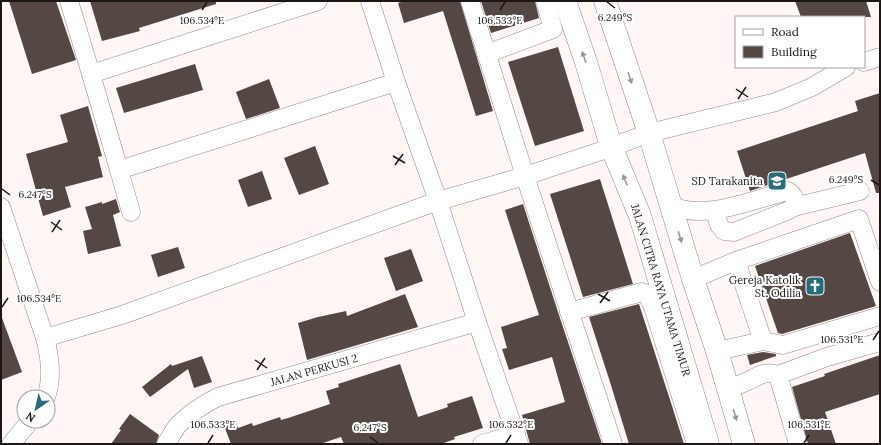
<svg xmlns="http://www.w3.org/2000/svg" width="881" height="445" font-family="Lora,serif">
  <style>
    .building { fill: #544744 }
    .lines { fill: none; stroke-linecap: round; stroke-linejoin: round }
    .minor-casing { stroke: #968885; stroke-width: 19 }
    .major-casing { stroke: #968885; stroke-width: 23 }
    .minor { stroke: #fff; stroke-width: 18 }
    .major { stroke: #fff; stroke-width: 22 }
    .oneway { fill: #999796 }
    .ticks { fill: none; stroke: #1c1715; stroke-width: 1.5 }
    .labels { text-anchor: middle; stroke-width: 4; stroke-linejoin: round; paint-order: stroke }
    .poi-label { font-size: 11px; fill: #1c1715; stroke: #fff; text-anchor: end }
    .street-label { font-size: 11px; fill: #1c1715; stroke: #fff }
    .ticks-label { font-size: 10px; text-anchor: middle; fill: #1c1715; stroke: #fff; stroke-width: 4; stroke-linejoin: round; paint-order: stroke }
  </style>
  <rect width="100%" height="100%" fill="#fef7f6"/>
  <g class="building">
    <polygon points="9,1 56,1 76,60 32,74"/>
    <polygon points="90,1 216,1 216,4 139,28 140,31 102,41"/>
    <polygon points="405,1 460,1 493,111 476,116 443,11 404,23 398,3"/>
    <polygon points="481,1 535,1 539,18 491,33"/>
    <polygon points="795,1 866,1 871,17 801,17"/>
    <polygon points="558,47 584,131 535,146 508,62"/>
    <polygon points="195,64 203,90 124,113 116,88"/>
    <polygon points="269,79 280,108 246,119 236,92"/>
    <polygon points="880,93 880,193 876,193 865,153 750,191 737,151 858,111 855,101"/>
    <polygon points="88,106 102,156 98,157 103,177 65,187 71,207 43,216 26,154 68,142 60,115"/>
    <polygon points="315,146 329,184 299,195 284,158"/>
    <polygon points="262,171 272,199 248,207 238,180"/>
    <polygon points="600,179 633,284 583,297 550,194"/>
    <polygon points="116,199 120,212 113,215 121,246 88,254 83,231 92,229 85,207 102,202 102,204"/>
    <polygon points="523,204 559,315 602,444 530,444 522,415 565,402 552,357 509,370 502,349 507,348 501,327 539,315 505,210"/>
    <polygon points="850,233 876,306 782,334 778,333 755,266"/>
    <polygon points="178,247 185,268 158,277 151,255"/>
    <polygon points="411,249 423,281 396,291 384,258"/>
    <polygon points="405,294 418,327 307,360 298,323 318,317 346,311 347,316"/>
    <polygon points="639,304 672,406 684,444 629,444 610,382 589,317"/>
    <polygon points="2,318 22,372 1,380 1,319"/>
    <polygon points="763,352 776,354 776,356 750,365 747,355"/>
    <polygon points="880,355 880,394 825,412 836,444 808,444 792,387 825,376 824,374"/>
    <polygon points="202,356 212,382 194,388 188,369 150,397 142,387 171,364 172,366"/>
    <polygon points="400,364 418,417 448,407 447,404 472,396 483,428 454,437 455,439 441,444 344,444 341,437 320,444 231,444 223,423 235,419 238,428 252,423 253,426 280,417 281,420 288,418 330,404 326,391 339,387 338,384"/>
    <polygon points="130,414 159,435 156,444 111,444 121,430 119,429"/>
  </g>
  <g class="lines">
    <g class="minor-casing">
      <g id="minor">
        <polyline points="69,1 91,74 318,1"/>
        <polyline points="370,1 396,82 438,201 477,322 519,444"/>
        <polyline points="470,1 525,176 613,444"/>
        <polyline points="486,54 553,29 545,1"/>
        <polyline points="864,62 880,57"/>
        <polyline points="91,74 119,170 396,82"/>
        <polyline points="119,170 131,212"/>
        <path d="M670,205C704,222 753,199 788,191C794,195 796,200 794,207L787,211L734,232L724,231L719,225L715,210"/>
        <polyline points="1,207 45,338 122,315 438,201 525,176 601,151 649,133 776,102 812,87 846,67"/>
        <polyline points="794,207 860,191"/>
        <polyline points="736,261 763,341"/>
        <polyline points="693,279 736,261 859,219 880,282"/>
        <polyline points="569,312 642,292 647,294 653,307 696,444"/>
        <path d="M45,338C50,357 53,378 46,397"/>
        <polyline points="717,351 763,341 783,345 880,316"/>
        <polyline points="778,375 798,444"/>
        <path d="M727,389C734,387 741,384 748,381C758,376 766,370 778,375L827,357L880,342"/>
        <polyline points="11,444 30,421"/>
        <path d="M166,444C170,438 174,430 178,425C190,413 204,404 218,397L477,322"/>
        <polyline points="482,444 516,434"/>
      </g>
    </g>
    <g class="major-casing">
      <g id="major">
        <polyline points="565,1 586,62 611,146 640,216 708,444"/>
        <polyline points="605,1 649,133 693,279 717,351 744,444"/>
      </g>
    </g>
    <use href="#minor" class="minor"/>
    <use href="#major" class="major"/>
  </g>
  <defs><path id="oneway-solid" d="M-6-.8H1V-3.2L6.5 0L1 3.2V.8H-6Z"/></defs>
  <g class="oneway">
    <use href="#oneway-solid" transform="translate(584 57) rotate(-109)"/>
    <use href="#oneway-solid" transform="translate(630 78) rotate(72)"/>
    <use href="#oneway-solid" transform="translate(625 180) rotate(-113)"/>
    <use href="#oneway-solid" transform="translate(680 237) rotate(73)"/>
    <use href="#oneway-solid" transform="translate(735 415) rotate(73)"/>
  </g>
  <path class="ticks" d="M607,2L615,8M202,10L207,2M500,10L505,2M736,89L748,97M738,99L746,87M393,156L405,163M395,165L403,154M871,180L879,185M2,189L10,195M51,222L62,230M52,232L60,220M598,294L610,301M600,303L608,292M2,307L8,298M873,340L879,331M255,360L267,368M257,370L265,358M370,437L378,443M208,443L213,435M506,443L511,435M804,443L809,435"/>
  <defs>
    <g id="school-square" transform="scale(1)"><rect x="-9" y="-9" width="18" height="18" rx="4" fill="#276c7b" stroke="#fff"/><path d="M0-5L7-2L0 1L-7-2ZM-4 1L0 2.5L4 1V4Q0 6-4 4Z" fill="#fff"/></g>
    <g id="church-square" transform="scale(1)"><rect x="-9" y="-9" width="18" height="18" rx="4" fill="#276c7b" stroke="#fff"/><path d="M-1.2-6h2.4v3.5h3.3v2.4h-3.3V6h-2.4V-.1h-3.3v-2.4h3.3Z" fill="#fff"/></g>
  </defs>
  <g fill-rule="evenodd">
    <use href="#school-square" x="777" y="181"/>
    <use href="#church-square" x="815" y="286"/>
  </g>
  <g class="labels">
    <g class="poi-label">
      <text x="763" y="185">SD Tarakanita</text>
      <text x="801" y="284">Gereja Katolik<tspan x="801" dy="13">St. Odilia</tspan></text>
    </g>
    <g class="street-label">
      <text transform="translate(661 290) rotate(73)" y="4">JALAN CITRA RAYA UTAMA TIMUR</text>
      <text transform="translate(314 370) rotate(-16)" y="4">JALAN PERKUSI 2</text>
    </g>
  </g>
  <g class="ticks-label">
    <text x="615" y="21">6.249°S</text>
    <text x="202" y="24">106.534°E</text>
    <text x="500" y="24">106.533°E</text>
    <text x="846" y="183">6.249°S</text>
    <text x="35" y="198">6.247°S</text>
    <text x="39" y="302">106.534°E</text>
    <text x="842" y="343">106.531°E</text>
    <text x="213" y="428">106.533°E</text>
    <text x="511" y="428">106.532°E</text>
    <text x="809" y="428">106.531°E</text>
    <text x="370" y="431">6.247°S</text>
  </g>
  <rect width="881" height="445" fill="none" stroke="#1c1715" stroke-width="4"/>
  <rect x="735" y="16" width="130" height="52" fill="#ffffff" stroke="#a4a2a1"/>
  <rect x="743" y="29" width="20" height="6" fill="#ffffff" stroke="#a4a2a1"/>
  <text x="771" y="36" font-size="12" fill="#1c1715">Road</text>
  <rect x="743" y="46" width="20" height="12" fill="#544744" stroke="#a4a2a1"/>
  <text x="771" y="56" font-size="12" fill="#1c1715">Building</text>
  <g transform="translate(36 409) rotate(214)"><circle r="19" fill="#ffffff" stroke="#a4a2a1"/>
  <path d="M0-3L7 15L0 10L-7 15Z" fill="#276c7b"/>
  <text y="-6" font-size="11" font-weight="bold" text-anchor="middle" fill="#1c1715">N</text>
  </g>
</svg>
